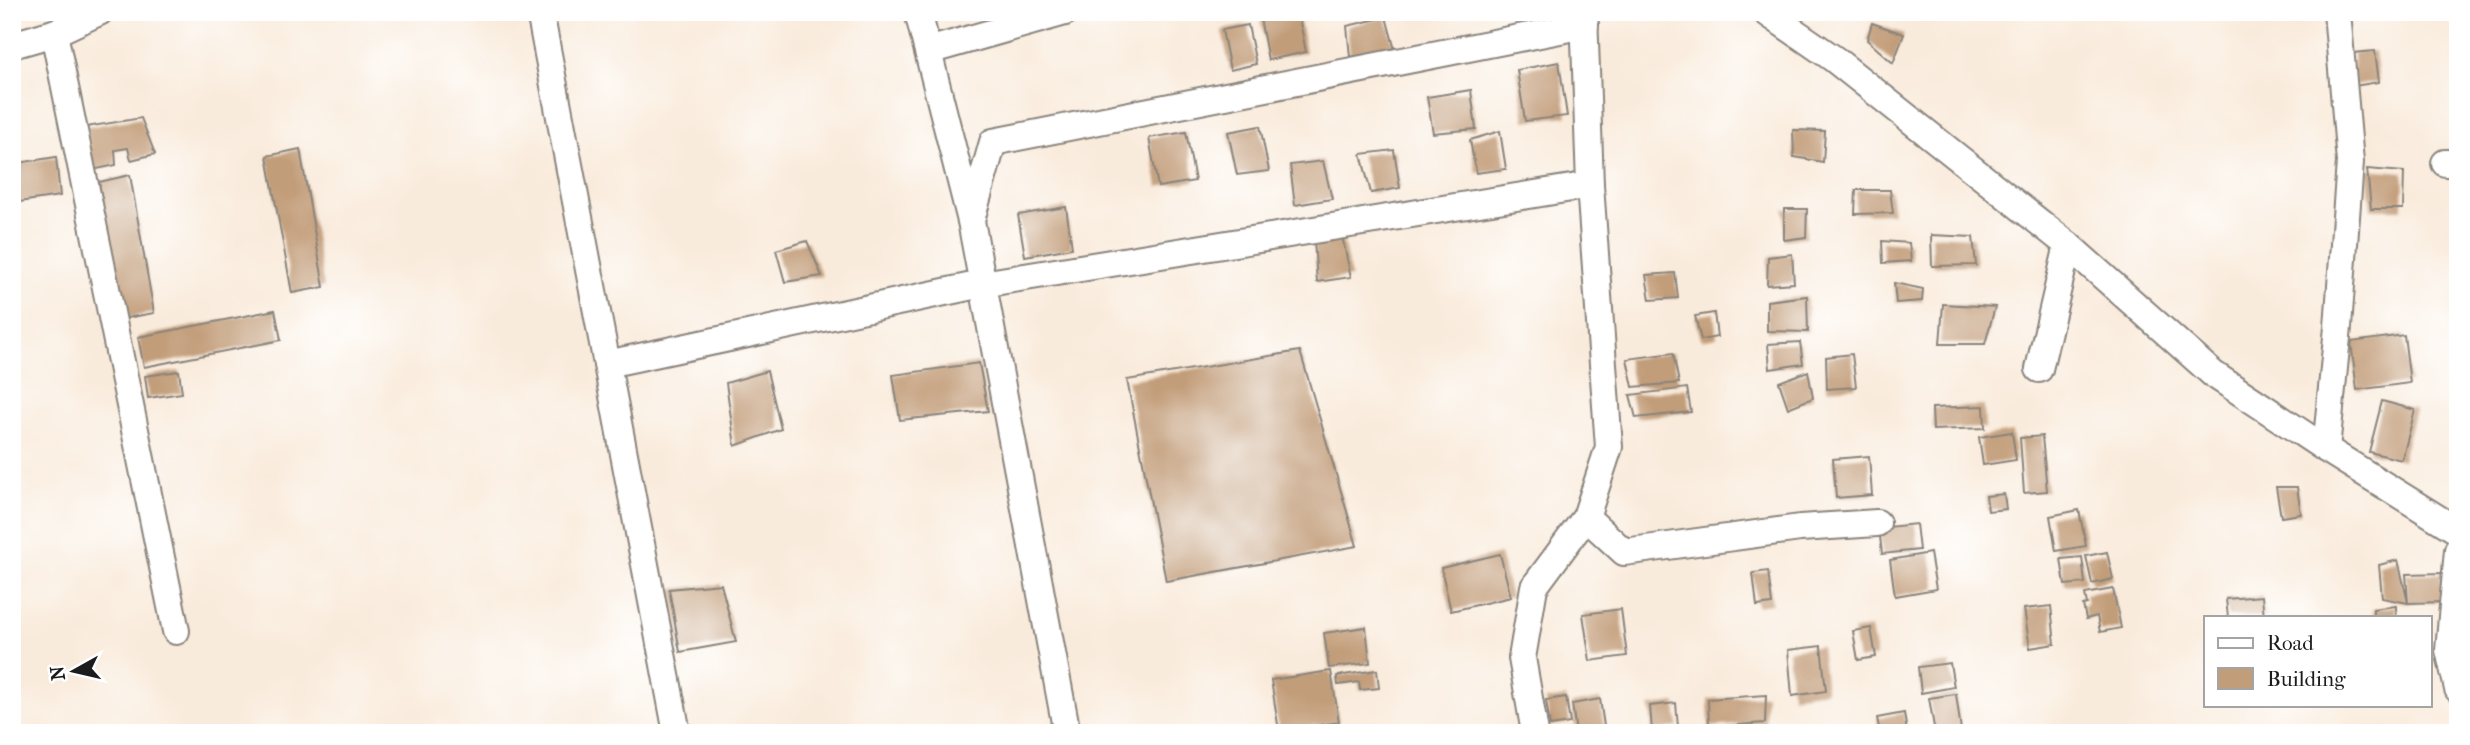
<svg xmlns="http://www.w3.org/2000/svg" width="2470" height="745" font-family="'IM FELL French Canon',serif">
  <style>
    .building { fill: #c29d79 }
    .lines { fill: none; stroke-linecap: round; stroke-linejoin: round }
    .minor-casing { stroke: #8a847c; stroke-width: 30 }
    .minor { stroke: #fff; stroke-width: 26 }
  </style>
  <rect width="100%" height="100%" fill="#fff"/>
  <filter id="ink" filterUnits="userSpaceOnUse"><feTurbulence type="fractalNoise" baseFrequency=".0143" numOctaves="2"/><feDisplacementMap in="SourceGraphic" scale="14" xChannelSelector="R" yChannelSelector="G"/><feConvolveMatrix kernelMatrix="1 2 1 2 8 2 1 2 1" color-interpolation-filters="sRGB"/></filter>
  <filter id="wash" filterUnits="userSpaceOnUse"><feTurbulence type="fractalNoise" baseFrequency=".00686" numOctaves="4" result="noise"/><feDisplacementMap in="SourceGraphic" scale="28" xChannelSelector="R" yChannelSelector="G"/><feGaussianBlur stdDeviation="1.57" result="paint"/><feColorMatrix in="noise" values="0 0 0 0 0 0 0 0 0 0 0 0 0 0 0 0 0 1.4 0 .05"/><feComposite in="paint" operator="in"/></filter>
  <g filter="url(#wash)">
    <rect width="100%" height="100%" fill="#f9ebdb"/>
    <g id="blocks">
      <g class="building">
        <polygon points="1298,12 1306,52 1268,60 1259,13"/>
        <polygon points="1386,17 1395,50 1350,57 1347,26"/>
        <polygon points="1872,23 1904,34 1893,63 1867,40"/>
        <polygon points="1248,25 1256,64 1230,70 1222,30"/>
        <polygon points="2375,51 2379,82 2354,86 2353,53"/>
        <polygon points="1559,62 1567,116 1525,121 1517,70"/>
        <polygon points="1471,90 1476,129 1433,133 1427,97"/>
        <polygon points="141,118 155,154 131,160 128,148 115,150 116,165 92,170 86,127"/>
        <polygon points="1260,126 1269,171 1237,175 1228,132"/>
        <polygon points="1793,130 1825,131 1823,162 1794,157"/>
        <polygon points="1500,131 1506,169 1476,173 1470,140"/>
        <polygon points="1186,132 1195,181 1158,187 1149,138"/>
        <polygon points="300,149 324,287 292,293 267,156"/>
        <polygon points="1394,150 1400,188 1371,193 1361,154"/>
        <polygon points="56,157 60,196 12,203 12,164"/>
        <polygon points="1323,161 1332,199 1295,205 1290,165"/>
        <polygon points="2367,169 2404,172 2403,209 2371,209"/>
        <polygon points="130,175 154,313 121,319 99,182"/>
        <polygon points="1856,190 1890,190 1893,213 1855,214"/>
        <polygon points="1066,207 1072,248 1025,256 1018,215"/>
        <polygon points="1784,209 1807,209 1806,237 1784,240"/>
        <polygon points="1931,235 1973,237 1976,265 1932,266"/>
        <polygon points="1342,236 1351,277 1317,282 1314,240"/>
        <polygon points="807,241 822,276 785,282 776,250"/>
        <polygon points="1882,241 1909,243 1911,261 1883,263"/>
        <polygon points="1792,254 1794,283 1767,285 1768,257"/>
        <polygon points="1675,273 1678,298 1650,300 1646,275"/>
        <polygon points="1894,283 1923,289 1922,301 1896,303"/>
        <polygon points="1807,296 1808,332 1767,331 1767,301"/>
        <polygon points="1943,304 1995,307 1985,344 1940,344"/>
        <polygon points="275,310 281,340 144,367 138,337"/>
        <polygon points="1714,313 1717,337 1701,340 1695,316"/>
        <polygon points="2404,335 2410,383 2357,390 2351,342"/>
        <polygon points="1800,342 1803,364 1770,369 1768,344"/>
        <polygon points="1300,351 1357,546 1166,581 1127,380"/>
        <polygon points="1673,353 1679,383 1633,387 1627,359"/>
        <polygon points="1852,354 1856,387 1827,389 1826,357"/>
        <polygon points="979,363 988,411 900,420 893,375"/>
        <polygon points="179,371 182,393 148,398 145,376"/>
        <polygon points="767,371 781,429 735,446 726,383"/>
        <polygon points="1808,371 1813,398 1788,408 1779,382"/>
        <polygon points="1687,388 1691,412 1636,418 1630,395"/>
        <polygon points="2382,401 2415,410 2402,460 2369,452"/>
        <polygon points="1984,406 1985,428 1933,430 1932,408"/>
        <polygon points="2012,432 2016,460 1983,465 1979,437"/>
        <polygon points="2042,436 2047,491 2024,493 2020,438"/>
        <polygon points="1869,456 1872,495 1836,498 1833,459"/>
        <polygon points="2276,487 2297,487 2301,514 2281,517"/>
        <polygon points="2004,494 2006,509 1988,511 1986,496"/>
        <polygon points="2079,510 2086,546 2056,551 2050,516"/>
        <polygon points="1916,524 1919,550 1882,554 1879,528"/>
        <polygon points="2107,552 2113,579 2092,584 2086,556"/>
        <polygon points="1930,553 1936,589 1895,596 1890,560"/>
        <polygon points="1500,554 1511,597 1451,611 1441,568"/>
        <polygon points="2082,557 2085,583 2065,585 2061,559"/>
        <polygon points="2398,560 2408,603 2406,574 2444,573 2445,602 2408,603 2382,598 2379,565"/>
        <polygon points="1768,571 1772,604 1757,606 1753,573"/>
        <polygon points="721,584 736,642 680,652 669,589"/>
        <polygon points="2113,589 2121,628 2100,632 2097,616 2086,619 2083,605 2087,604 2085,594"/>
        <polygon points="2262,596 2264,617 2228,617 2226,599"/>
        <polygon points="2051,606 2055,644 2030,648 2024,609"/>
        <polygon points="2396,606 2396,617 2373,617 2373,609"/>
        <polygon points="1621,609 1627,656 1590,661 1583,614"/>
        <polygon points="1366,627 1370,663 1329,668 1324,633"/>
        <polygon points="1871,628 1876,657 1858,660 1853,631"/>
        <polygon points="1821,646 1826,691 1792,696 1788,650"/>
        <polygon points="1950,663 1954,687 1921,693 1918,667"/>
        <polygon points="1377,670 1379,688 1360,690 1359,682 1338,685 1337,676"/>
        <polygon points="1331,671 1339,722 1279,731 1271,680"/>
        <polygon points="1956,694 1961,730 1935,733 1929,698"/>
        <polygon points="1766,695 1765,723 1709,727 1708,699"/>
        <polygon points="1566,697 1570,723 1550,726 1546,700"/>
        <polygon points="1600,699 1605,733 1576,733 1572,704"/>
        <polygon points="1676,703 1678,727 1652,731 1650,706"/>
        <polygon points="1904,713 1907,732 1880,733 1877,718"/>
      </g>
    </g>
  </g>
  <g filter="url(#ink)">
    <use href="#blocks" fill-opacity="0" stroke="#8a847c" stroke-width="2"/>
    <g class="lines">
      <g class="minor-casing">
        <g id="minor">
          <polyline points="540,12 677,733"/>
          <polyline points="918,12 971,221 1067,733"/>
          <polyline points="1766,12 1834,59 2068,245 2213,374 2326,449 2458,531"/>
          <polyline points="54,33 176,631"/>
          <polyline points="12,45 54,33 99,12"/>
          <polyline points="928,51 1065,12"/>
          <polyline points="2445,163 2458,163"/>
          <polyline points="971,220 993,142 1585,25"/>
          <polyline points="607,364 982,284 1590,185"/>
          <polyline points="2039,369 2068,245"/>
          <polyline points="2326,449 2338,327 2350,162 2337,12"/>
          <polyline points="1586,517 1624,552 1800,528 1877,523"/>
          <polyline points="2458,550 2449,650 2458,689"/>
          <polyline points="1535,733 1522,658 1534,587 1586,517 1609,447 1590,185 1584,12"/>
        </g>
      </g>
      <use href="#minor" class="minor"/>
    </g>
  </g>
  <rect width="2470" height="745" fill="none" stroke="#fff" stroke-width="42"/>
  <rect x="2204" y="616" width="228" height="91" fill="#ffffff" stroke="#a4a4a4" stroke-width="2"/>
  <rect x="2218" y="638" width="35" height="10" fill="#ffffff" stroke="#a4a4a4" stroke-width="2"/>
  <text x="2267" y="650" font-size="21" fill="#1c1c1c">Road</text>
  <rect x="2218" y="668" width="35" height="21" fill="#c29d79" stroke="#a4a4a4" stroke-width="2"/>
  <text x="2267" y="686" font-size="21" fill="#1c1c1c">Building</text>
  <g transform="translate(74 671) rotate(262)" stroke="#ffffff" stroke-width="5" paint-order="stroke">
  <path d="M0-5L12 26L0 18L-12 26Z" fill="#1c1c1c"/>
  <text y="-10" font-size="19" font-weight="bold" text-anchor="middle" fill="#1c1c1c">N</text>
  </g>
</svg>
